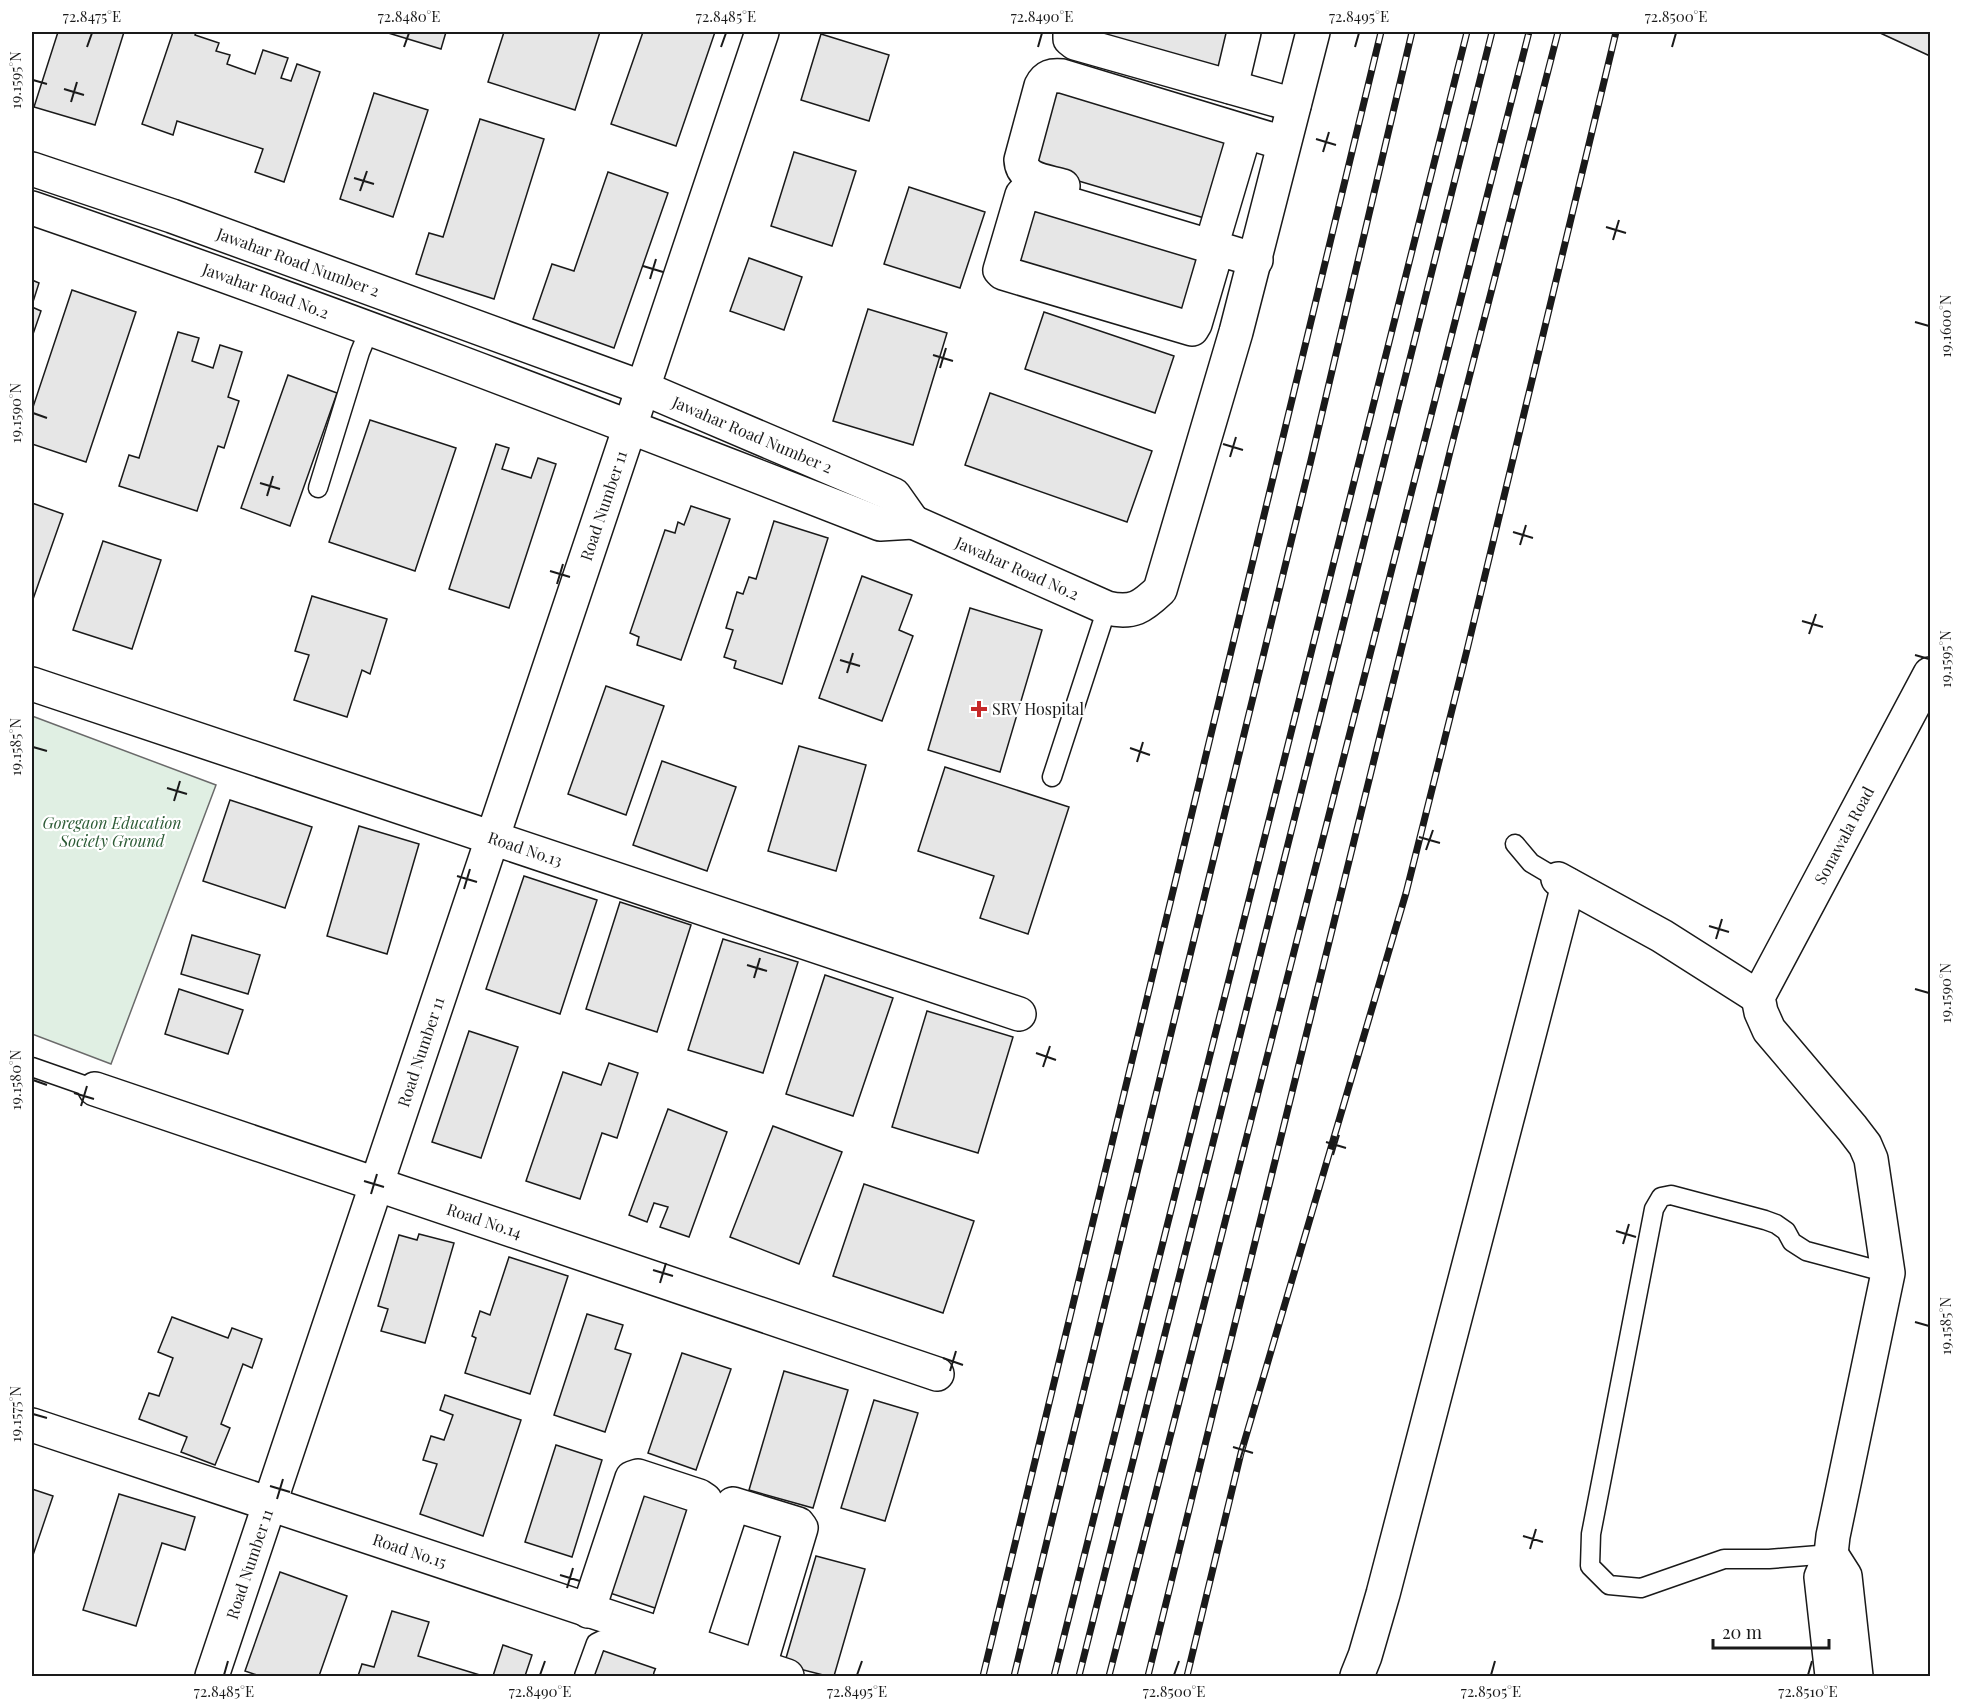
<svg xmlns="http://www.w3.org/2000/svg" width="1962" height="1708" font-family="'Playfair Display',serif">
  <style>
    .green { fill: #e0efe3; stroke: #6a6a6a; stroke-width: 1.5 }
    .building { fill: #e6e6e6; stroke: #1a1a1a; stroke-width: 1.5 }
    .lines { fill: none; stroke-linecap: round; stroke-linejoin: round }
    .service-casing { stroke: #1a1a1a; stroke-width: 21 }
    .minor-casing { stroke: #1a1a1a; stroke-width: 36 }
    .tertiary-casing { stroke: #1a1a1a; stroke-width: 36 }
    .service { stroke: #fff; stroke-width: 18 }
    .minor { stroke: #fff; stroke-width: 33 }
    .tertiary { stroke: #fff; stroke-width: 33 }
    .rail-casing { stroke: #1a1a1a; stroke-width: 7 }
    .rail { stroke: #fff; stroke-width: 4.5; stroke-dasharray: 14; stroke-linecap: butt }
    .ticks { fill: none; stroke: #1a1a1a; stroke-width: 2 }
    .poi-dot { fill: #c62828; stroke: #fff; stroke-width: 2 }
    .labels { text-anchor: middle; stroke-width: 4.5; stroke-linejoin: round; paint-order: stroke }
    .street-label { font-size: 16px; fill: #1a1a1a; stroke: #fff }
    .poi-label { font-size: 16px; fill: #1a1a1a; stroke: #fff; text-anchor: start }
    .park-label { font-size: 16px; font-style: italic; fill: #2b5a34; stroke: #fff }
    .neatline { fill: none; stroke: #1a1a1a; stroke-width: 2 }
    .ticks-label { font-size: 15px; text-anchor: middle; fill: #1a1a1a }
  </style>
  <rect width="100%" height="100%" fill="#fff"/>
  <polygon class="green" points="32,716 216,785 111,1064 32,1034"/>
  <g class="building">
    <polygon points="58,32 124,32 95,125 34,107"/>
    <polygon points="173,32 196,32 195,35 219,43 216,51 230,55 227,64 255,74 263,50 288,58 281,78 291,81 297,64 320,72 284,182 255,172 263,149 177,121 173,135 142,124"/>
    <polygon points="385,32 446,32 441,49"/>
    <polygon points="504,32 600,32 575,110 488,82"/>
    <polygon points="643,32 715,32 676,146 611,124"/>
    <polygon points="1081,32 1234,32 1224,76"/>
    <polygon points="1878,32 1930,32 1930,56"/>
    <polygon points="821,34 889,55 869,121 801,100"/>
    <polygon points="1054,82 1234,136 1211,220 1031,167"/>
    <polygon points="374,93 428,110 393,217 340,199"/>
    <polygon points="480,119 544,139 494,299 416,274 429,233 443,237"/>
    <polygon points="794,152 856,171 832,246 771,226"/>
    <polygon points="608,172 668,193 614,348 533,319 552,264 574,271"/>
    <polygon points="909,187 985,212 960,288 884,264"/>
    <polygon points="1031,199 1209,252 1189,322 1010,268"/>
    <polygon points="749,258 802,277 784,330 730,311"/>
    <polygon points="32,280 39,283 32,305"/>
    <polygon points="72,290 136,312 86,462 32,444 32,410"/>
    <polygon points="32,307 41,311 32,337"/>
    <polygon points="868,309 947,333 913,445 833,421"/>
    <polygon points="1044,312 1174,356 1155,413 1025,369"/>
    <polygon points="178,332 199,338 192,361 213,368 220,345 242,352 228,397 239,401 224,448 218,446 197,511 119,486 129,455 139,458"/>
    <polygon points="288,375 337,393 290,526 241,508"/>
    <polygon points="990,393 1152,451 1127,522 965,465"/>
    <polygon points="370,420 456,448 415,571 329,542"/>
    <polygon points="496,444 509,448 502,469 531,478 538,458 556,464 509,608 449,589"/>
    <polygon points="32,503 63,514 32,602"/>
    <polygon points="691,506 730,519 681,660 637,645 639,637 630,633 665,530 675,533 678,522 684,525"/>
    <polygon points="774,521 828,538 782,684 734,668 736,661 724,657 733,630 726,628 737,592 743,594 749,577 756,579"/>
    <polygon points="103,541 161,560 132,649 73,630"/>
    <polygon points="862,576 912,595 899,630 913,636 882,721 819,698"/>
    <polygon points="312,596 387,619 370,674 362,670 347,717 294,700 309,655 295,651"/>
    <polygon points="970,608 1042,630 1000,772 928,750"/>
    <polygon points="606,686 664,706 626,815 568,794"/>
    <polygon points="799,746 866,765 836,871 768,851"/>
    <polygon points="662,761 736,787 707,871 633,845"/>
    <polygon points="945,767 1069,807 1028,934 980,918 994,876 918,851"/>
    <polygon points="230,800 312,827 285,908 203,881"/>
    <polygon points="359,826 419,844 387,954 327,936"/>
    <polygon points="524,876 597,900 560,1014 486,989"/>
    <polygon points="620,902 691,925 657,1032 586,1009"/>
    <polygon points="192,935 260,955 248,994 181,974"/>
    <polygon points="723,939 798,962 763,1073 688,1050"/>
    <polygon points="825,975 893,998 853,1116 786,1094"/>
    <polygon points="179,989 243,1010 228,1054 165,1034"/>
    <polygon points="927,1011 1013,1037 978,1153 892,1127"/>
    <polygon points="469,1031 518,1047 481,1158 432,1142"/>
    <polygon points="609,1063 638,1073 617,1138 602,1133 580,1199 526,1181 563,1072 601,1085"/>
    <polygon points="668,1109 727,1132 689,1237 660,1227 668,1207 654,1203 647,1222 629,1215"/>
    <polygon points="773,1126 842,1152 799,1264 730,1237"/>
    <polygon points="864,1184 974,1221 943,1313 833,1276"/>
    <polygon points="419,1234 454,1243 425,1343 381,1331 388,1309 378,1306 399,1235 417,1240"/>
    <polygon points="509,1257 568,1276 530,1394 465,1373 476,1338 472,1336 480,1311 490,1315"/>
    <polygon points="587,1314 623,1325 615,1349 631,1354 605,1432 554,1415"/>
    <polygon points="172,1317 228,1338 232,1328 262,1339 252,1368 243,1364 221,1424 230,1428 215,1465 181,1452 187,1437 139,1419 149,1393 159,1396 173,1358 158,1352"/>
    <polygon points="682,1353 731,1369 696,1470 648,1453"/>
    <polygon points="784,1371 848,1390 813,1508 749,1490"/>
    <polygon points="445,1395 521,1420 483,1536 420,1514 437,1464 423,1460 431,1436 444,1440 453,1415 440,1410"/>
    <polygon points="874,1400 918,1413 885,1521 841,1508"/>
    <polygon points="556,1445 602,1460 572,1557 525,1542"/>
    <polygon points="639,1484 699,1504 664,1611 604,1591"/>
    <polygon points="32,1489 53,1496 32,1558"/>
    <polygon points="119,1494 195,1517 185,1550 162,1543 136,1626 83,1610"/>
    <polygon points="816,1556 865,1569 834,1676 827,1676 784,1665"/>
    <polygon points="280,1572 347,1596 319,1676 260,1676 245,1671"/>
    <polygon points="392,1611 429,1622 418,1656 483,1676 358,1676 362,1664 374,1667"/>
    <polygon points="601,1643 663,1665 659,1676 589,1676"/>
    <polygon points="503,1645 532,1655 525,1676 493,1676"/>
  </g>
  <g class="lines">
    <g class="service-casing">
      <g id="service">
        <polyline points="318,488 360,352 370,328"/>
        <polyline points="1052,777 1107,608"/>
        <polyline points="1515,844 1531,863 1558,879"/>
        <polyline points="32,1067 95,1089"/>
        <polyline points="1831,1554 1769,1559 1724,1559 1641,1588 1609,1585 1590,1566 1591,1534 1654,1209 1661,1197 1671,1195 1765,1220 1776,1224 1786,1231 1792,1242 1806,1251 1888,1273"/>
        <polyline points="584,1676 596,1643 602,1640 666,1662 667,1666 663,1676"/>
      </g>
    </g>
    <g class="minor-casing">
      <g id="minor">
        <polyline points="1070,32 1070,39 1075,43 1294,105"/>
        <polyline points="1231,87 1244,32"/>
        <path d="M1063,186C1046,181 1022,180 1021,160L1041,86C1046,76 1052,75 1062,76L1283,143"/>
        <polyline points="1216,230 1245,132"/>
        <polyline points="1217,249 1195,324 1192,329 1003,273 1000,270 1022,195 1026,191 1256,260"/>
        <path id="s1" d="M913,522L1107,608C1133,614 1142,607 1160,590L1236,332L1313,32"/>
        <path id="s2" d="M32,684L1019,1014"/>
        <polyline points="1558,879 1662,936 1758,997"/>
        <path id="s3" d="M95,1089L937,1374"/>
        <path id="s4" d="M32,1425L787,1676"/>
        <polyline points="588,1611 632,1478 638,1476 699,1496 705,1500 706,1506 664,1636"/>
        <polyline points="680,1666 713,1676"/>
        <polyline points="677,1676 733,1504 798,1524 801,1528 759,1668"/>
        <polyline points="1357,1676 1365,1656 1383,1594 1568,885"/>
      </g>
    </g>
    <g class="tertiary-casing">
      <g id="tertiary">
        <path id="s5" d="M32,169L172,216L643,388L894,495L913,522"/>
        <path id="s6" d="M32,208C317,306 599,414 880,524L913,522"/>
        <polyline points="1831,1554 1845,1576 1856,1676"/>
        <path id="s7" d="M212,1676L762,32"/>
        <path id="s8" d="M1832,1676L1821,1577L1831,1554L1833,1536L1888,1273L1871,1159L1865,1145L1852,1128L1769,1030L1761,1012L1758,997L1930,674"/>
      </g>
    </g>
    <use href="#service" class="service"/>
    <use href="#minor" class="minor"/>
    <use href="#tertiary" class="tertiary"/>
    <g class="rail-casing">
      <g id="rail">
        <polyline points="983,1676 1381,32"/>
        <polyline points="1014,1676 1311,460 1412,32"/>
        <polyline points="1054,1676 1467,32"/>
        <polyline points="1079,1676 1492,32"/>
        <polyline points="1109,1676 1529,32"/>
        <polyline points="1148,1676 1450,452 1558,32"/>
        <polyline points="1187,1676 1241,1453 1406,893 1467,650 1616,32"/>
      </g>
    </g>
    <use href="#rail" class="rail"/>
  </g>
  <path class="ticks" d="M87,47L92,33M404,47L409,33M721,47L726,33M1038,47L1042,33M1355,47L1359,33M1672,47L1676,33M33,80L47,84M64,89L84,95M71,102L77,82M1316,139L1336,145M1323,152L1329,132M354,178L374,184M360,191L367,171M1606,227L1626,233M1613,240L1619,220M643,266L663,272M650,279L656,259M1915,322L1929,326M933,355L953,361M940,368L946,348M33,413L47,418M1223,444L1243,450M1230,457L1236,437M260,483L280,489M267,496L273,476M1513,532L1533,538M1520,545L1526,525M550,571L570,577M557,584L563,564M1802,621L1823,627M1809,634L1816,614M1915,655L1929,659M840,660L860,666M847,673L853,653M33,747L47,751M1130,748L1150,755M1137,762L1143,742M167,788L187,794M174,801L180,781M1419,837L1440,843M1426,850L1433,830M457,876L477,882M464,889L470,869M1709,926L1729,932M1716,939L1722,919M747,965L767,971M754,978L760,958M1915,989L1929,993M1036,1053L1056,1060M1043,1067L1050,1046M33,1080L47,1085M74,1093L94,1099M81,1106L87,1086M1326,1142L1346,1148M1333,1155L1339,1135M364,1181L384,1187M371,1194L377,1174M1616,1231L1636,1237M1623,1244L1629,1224M653,1270L673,1276M660,1283L666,1263M1915,1322L1929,1326M943,1358L963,1365M950,1371L956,1351M33,1414L47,1418M1233,1447L1253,1453M1240,1460L1246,1440M270,1486L290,1492M277,1499L283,1479M1523,1536L1543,1542M1530,1549L1536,1529M560,1575L580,1581M567,1588L573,1568M224,1675L228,1661M540,1675L545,1661M857,1675L862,1661M1174,1675L1179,1661M1491,1675L1495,1661M1808,1675L1812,1661"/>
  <path class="poi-dot" d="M976 700h6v6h6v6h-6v6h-6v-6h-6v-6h6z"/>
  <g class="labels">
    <g class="street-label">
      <text dy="6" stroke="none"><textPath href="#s5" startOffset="282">Jawahar Road Number 2</textPath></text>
      <text dy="6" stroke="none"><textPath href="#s6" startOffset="248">Jawahar Road No.2</textPath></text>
      <text dy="6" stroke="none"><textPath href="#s5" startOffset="768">Jawahar Road Number 2</textPath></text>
      <text dy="6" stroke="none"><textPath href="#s7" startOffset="1234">Road Number 11</textPath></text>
      <text dy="6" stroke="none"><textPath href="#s1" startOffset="114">Jawahar Road No.2</textPath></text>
      <text dy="6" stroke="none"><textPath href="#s8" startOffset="910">Sonawala Road</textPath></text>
      <text dy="6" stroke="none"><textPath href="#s2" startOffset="520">Road No.13</textPath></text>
      <text dy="6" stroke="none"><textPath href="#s7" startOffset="658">Road Number 11</textPath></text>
      <text dy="6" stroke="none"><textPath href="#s3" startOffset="411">Road No.14</textPath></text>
      <text dy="6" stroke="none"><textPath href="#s4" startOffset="398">Road No.15</textPath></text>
      <text dy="6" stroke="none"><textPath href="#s7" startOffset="118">Road Number 11</textPath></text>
    </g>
    <g class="poi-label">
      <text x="992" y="715">SRV Hospital</text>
    </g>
    <g class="park-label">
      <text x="112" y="829">Goregaon Education<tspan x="112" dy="18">Society Ground</tspan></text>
    </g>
  </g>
  <rect width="1962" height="1708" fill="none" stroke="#ffffff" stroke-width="66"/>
  <path d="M1713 1639v9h116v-9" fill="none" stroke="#1a1a1a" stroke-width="3"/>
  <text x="1722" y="1639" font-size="18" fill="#1a1a1a" stroke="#ffffff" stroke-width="4.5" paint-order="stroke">20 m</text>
  <rect x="33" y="33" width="1896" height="1642" class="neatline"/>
  <g class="ticks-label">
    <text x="92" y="22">72.8475°E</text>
    <text x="409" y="22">72.8480°E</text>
    <text x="726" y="22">72.8485°E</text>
    <text x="1042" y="22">72.8490°E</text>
    <text x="1359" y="22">72.8495°E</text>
    <text x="1676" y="22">72.8500°E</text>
    <text transform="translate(16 80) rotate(-90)" y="5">19.1595°N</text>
    <text transform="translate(1946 326) rotate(-90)" y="5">19.1600°N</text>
    <text transform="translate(16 413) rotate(-90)" y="5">19.1590°N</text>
    <text transform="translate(1946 659) rotate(-90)" y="5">19.1595°N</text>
    <text transform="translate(16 747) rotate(-90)" y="5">19.1585°N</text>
    <text transform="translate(1946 993) rotate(-90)" y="5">19.1590°N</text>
    <text transform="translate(16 1080) rotate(-90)" y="5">19.1580°N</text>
    <text transform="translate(1946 1326) rotate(-90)" y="5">19.1585°N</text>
    <text transform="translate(16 1414) rotate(-90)" y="5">19.1575°N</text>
    <text x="224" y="1697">72.8485°E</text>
    <text x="540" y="1697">72.8490°E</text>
    <text x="857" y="1697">72.8495°E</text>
    <text x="1174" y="1697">72.8500°E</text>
    <text x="1491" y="1697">72.8505°E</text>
    <text x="1808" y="1697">72.8510°E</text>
  </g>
</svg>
